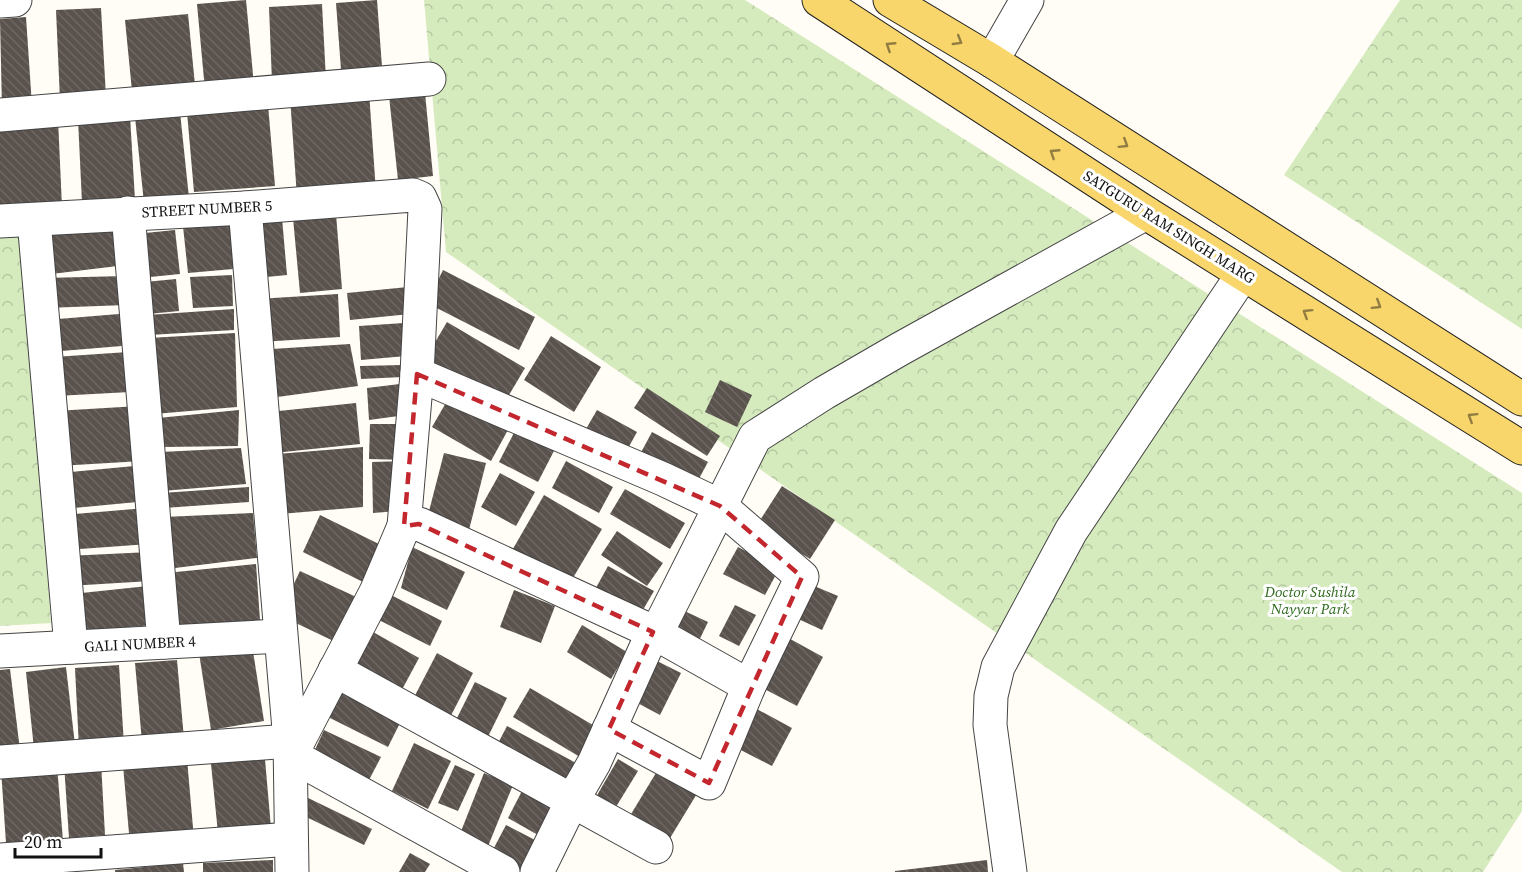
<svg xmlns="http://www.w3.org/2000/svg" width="1522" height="872" font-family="'Source Serif 4',serif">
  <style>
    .park { fill: url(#park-crowns) }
    .building { fill: url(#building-back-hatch) }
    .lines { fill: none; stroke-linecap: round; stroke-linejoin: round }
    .minor-casing { stroke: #444; stroke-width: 35 }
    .major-casing { stroke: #222; stroke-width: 35 }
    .minor { stroke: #fff; stroke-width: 33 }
    .major { stroke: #f9d66b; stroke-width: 33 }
    .oneway { stroke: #917d42 }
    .marked { fill: none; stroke: #c4262e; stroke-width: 4.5; stroke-dasharray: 12 8; stroke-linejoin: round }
    .labels { text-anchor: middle; stroke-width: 6; stroke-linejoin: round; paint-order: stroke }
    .street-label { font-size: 15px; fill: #111; stroke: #fff }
    .park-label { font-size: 15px; font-style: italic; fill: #2f6b1f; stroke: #fff }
  </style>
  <defs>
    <pattern id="park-crowns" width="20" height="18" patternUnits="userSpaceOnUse" patternTransform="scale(1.5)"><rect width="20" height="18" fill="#d5ebbd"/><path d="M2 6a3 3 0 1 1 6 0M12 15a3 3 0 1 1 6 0" fill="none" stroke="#b6c8a1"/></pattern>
    <pattern id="building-back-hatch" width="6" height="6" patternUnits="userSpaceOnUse" patternTransform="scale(1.5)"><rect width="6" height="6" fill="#5a524d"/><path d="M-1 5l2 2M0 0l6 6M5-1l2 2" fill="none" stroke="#6d6662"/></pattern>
  </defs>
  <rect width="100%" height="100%" fill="#fffdf5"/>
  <g class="park">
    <polygon points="424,0 745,0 1522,493 1522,811 1483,872 1342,872 446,252"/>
    <polygon points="1400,0 1522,0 1522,329 1284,175"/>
    <polygon points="22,232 51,623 0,626 0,233"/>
  </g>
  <g class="building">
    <polygon points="246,0 254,85 205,90 197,4"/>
    <polygon points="377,0 383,80 342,83 336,3"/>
    <polygon points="322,4 326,80 272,82 269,7"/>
    <polygon points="101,8 106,97 60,100 56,10"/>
    <polygon points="188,14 195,85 132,91 125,20"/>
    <polygon points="26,17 32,106 2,108 0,19"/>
    <polygon points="369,92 376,192 297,197 290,97"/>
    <polygon points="425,93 433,176 398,180 389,96"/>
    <polygon points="268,105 275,186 194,192 187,112"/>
    <polygon points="180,112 189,198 144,203 135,117"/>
    <polygon points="130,116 135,200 82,203 78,119"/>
    <polygon points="58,119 62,207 0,211 0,122"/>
    <polygon points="336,214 342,289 300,293 293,218"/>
    <polygon points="233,215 233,269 188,273 182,217"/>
    <polygon points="282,218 287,275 256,278 251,221"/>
    <polygon points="122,224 126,265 43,275 38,234"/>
    <polygon points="175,230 180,274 150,277 145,233"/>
    <polygon points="443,270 535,317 519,350 427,303"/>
    <polygon points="232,275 233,306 193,308 190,277"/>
    <polygon points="125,276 126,305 45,308 44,278"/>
    <polygon points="176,279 179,311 148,314 145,282"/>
    <polygon points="408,287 410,314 350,320 347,293"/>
    <polygon points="338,294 340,337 260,342 257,299"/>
    <polygon points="234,309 234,330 149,335 148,315"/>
    <polygon points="131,313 134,345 49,352 46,320"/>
    <polygon points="447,322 525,368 502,407 424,361"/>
    <polygon points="404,323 406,356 361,360 359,326"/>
    <polygon points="235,333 237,407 154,414 149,338"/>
    <polygon points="551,336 601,367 574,412 524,380"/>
    <polygon points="350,344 358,386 270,398 272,349"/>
    <polygon points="128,352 130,392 56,396 54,357"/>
    <polygon points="402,365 403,377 361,379 360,366"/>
    <polygon points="720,380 752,395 737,427 705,412"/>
    <polygon points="408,383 406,415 369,420 367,388"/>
    <polygon points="647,388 720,436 707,456 634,408"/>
    <polygon points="451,394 509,428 491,461 432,427"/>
    <polygon points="356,403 360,444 274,453 269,412"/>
    <polygon points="139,406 142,461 58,466 55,411"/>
    <polygon points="239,410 238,446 163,447 158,418"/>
    <polygon points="597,410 637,432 626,452 586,429"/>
    <polygon points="370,424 407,424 407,460 369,459"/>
    <polygon points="517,427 556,447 538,482 499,462"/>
    <polygon points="652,432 708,462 694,488 638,458"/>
    <polygon points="363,447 363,507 280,514 277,454"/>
    <polygon points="241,448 246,484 162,491 161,452"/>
    <polygon points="444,453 486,463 469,530 427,519"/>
    <polygon points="405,461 398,511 373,513 372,462"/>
    <polygon points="566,461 613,487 599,513 552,488"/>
    <polygon points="145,465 148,501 63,509 60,473"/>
    <polygon points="500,473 535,492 516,526 481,507"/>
    <polygon points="782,486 835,520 810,559 757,525"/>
    <polygon points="249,487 249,502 164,508 162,493"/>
    <polygon points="625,489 685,523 670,549 610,514"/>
    <polygon points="544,495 602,529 567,588 510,554"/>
    <polygon points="146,508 149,544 66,550 63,515"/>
    <polygon points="253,513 257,558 167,569 164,517"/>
    <polygon points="320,515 387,548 369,585 303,552"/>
    <polygon points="617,531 663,563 647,586 601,555"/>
    <polygon points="412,547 465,572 447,610 401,588"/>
    <polygon points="738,547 779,569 765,595 723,574"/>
    <polygon points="150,552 151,581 68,586 67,556"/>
    <polygon points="256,564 260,620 173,627 166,573"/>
    <polygon points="608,566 654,591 637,620 592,595"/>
    <polygon points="300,571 365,601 344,646 279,615"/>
    <polygon points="807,583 838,596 822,630 792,616"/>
    <polygon points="148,586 152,625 76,632 72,594"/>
    <polygon points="514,590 555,606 541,643 500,627"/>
    <polygon points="387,593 442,621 430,646 375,618"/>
    <polygon points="735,605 756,615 739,646 719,636"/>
    <polygon points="678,608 708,622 694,651 665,636"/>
    <polygon points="582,625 627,652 611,679 567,652"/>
    <polygon points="366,628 419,658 398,697 344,668"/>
    <polygon points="783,635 823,657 797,706 757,685"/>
    <polygon points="252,645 264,721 211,730 199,653"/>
    <polygon points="437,653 473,673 445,727 409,707"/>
    <polygon points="649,657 681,673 660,715 628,698"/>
    <polygon points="177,660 184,739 142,742 135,663"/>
    <polygon points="119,665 124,745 79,748 75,668"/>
    <polygon points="66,667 75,745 34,749 26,672"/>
    <polygon points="10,669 20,750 0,753 0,670"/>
    <polygon points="475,682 507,698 482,749 450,732"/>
    <polygon points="340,683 404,715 388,747 324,715"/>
    <polygon points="530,688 598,728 580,757 513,717"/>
    <polygon points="753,707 792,728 772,766 733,746"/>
    <polygon points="507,726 578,764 564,790 493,753"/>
    <polygon points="324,730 381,757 369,780 313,754"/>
    <polygon points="414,743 451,761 428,809 392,791"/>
    <polygon points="264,748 271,828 218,833 210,754"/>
    <polygon points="187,759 194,839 130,845 123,765"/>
    <polygon points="618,759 638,771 611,815 592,804"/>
    <polygon points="101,762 105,835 69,838 64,764"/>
    <polygon points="57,765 64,854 7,858 1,769"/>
    <polygon points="455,765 475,774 458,811 438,803"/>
    <polygon points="659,768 698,792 664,848 625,824"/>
    <polygon points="484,773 513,785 484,856 456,844"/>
    <polygon points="522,791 560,812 545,839 508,818"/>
    <polygon points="304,796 372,829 364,845 296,812"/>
    <polygon points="506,825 537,841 521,872 509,872 487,861"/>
    <polygon points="410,853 430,864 425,872 399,872"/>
    <polygon points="273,860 273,872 203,872 203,863"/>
    <polygon points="987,860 988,872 895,872 895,871"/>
    <polygon points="183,863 184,872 115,872 115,870"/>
  </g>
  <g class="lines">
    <g class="minor-casing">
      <g id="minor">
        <polyline points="0,1 15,0"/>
        <polyline points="992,61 1027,0"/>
        <polyline points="0,115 429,79"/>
        <polyline points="245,208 290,741 292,872"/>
        <polyline points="128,213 164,642"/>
        <polyline points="34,220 71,647"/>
        <polyline points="0,221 245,208 413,195 420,198 425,209 417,374 663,479 720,506 802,577 749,686 709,783 609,729"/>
        <polyline points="404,526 417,374"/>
        <polyline points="0,651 280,636"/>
        <polyline points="335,670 656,847"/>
        <polyline points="0,762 290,741"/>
        <polyline points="0,860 291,839"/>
        <polyline points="503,872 291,755 376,592 404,526 419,524 653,632 660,626 755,437 824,393 900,349 1146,213"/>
        <polyline points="537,872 572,801 594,763 653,632 749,686"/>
        <polyline points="1010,872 990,725 991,696 998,667 1071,531 1243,274"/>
      </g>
    </g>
    <g class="major-casing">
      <g id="major">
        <polyline points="819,0 1146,213 1522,448"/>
        <polyline points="890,0 992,61 1522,399"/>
      </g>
    </g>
    <use href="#minor" class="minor"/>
    <use href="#major" class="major"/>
  </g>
  <defs><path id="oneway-chevron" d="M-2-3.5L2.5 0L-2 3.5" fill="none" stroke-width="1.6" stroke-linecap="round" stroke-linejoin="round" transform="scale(1.5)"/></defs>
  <g class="oneway">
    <use href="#oneway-chevron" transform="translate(958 41) rotate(31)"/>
    <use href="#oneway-chevron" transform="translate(890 46) rotate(-147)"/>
    <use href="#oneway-chevron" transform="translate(1124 144) rotate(32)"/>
    <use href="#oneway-chevron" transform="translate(1054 153) rotate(-147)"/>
    <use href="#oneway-chevron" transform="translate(1377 305) rotate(32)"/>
    <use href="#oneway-chevron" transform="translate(1307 313) rotate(-148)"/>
    <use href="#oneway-chevron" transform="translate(1472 417) rotate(-148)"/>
  </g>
  <path class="marked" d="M417,374L720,506L802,577L709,783L609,729L653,632L419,524L404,526Z"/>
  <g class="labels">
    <g class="street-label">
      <text transform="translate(207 209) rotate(-3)" y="5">STREET NUMBER 5</text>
      <text transform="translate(1169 227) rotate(32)" y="5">SATGURU RAM SINGH MARG</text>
      <text transform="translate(140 644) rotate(-3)" y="5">GALI NUMBER 4</text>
    </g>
    <g class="park-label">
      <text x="1310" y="597">Doctor Sushila<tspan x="1310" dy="17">Nayyar Park</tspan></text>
    </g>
  </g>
  <path d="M15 848v9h86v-9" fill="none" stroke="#111111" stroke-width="3"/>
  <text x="24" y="848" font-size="18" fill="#111111" stroke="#ffffff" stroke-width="4.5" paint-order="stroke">20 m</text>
</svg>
